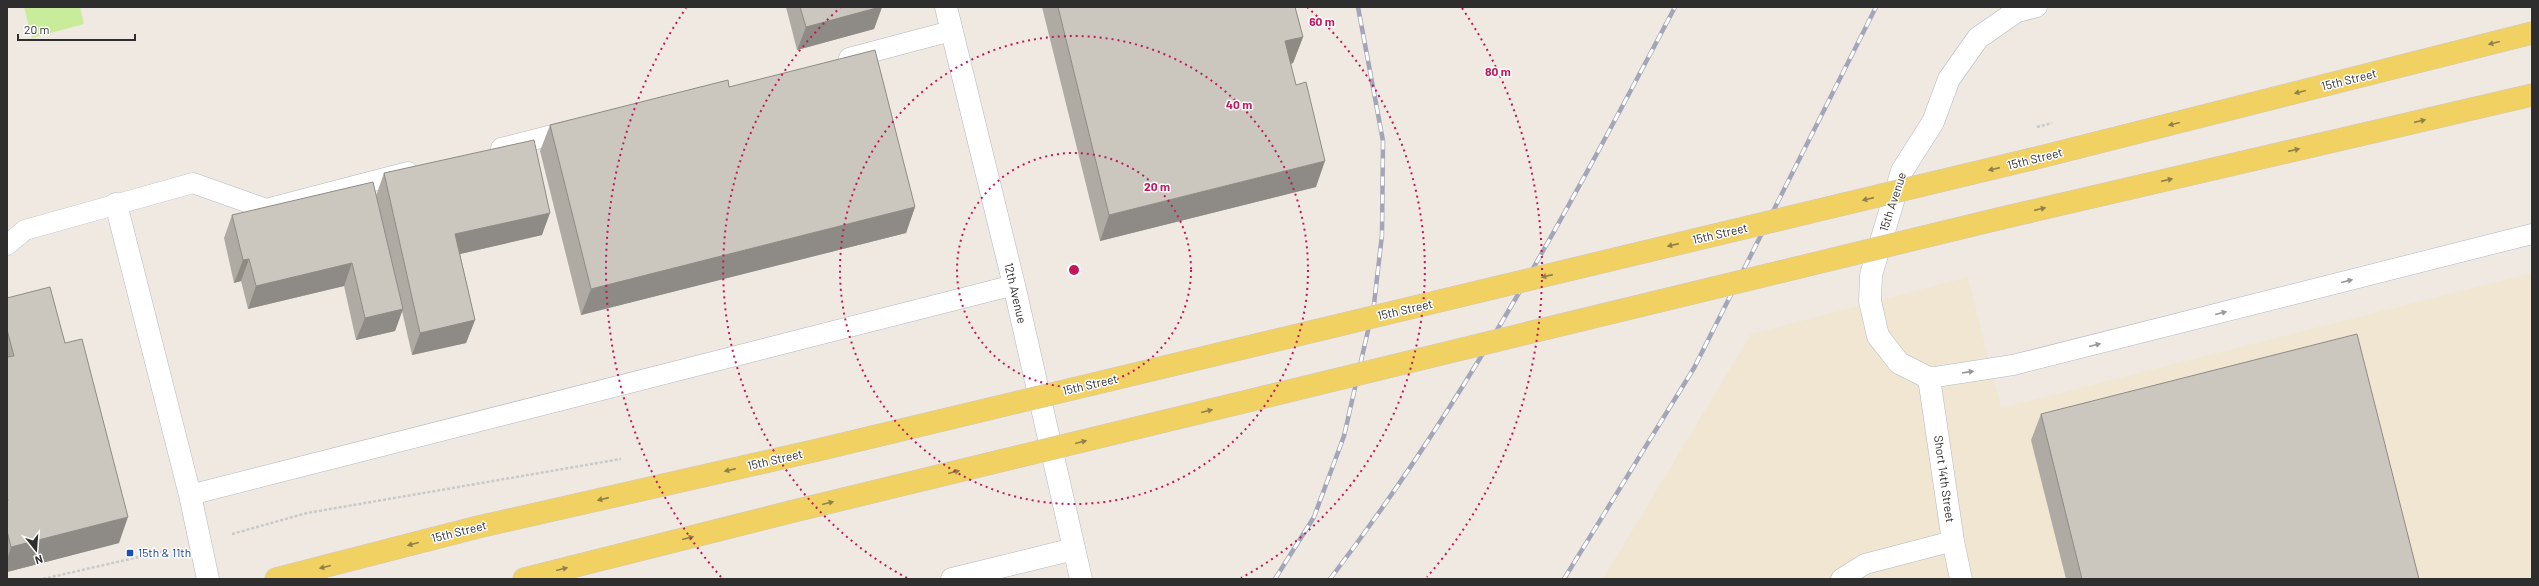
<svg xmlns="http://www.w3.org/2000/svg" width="2539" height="586" font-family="Barlow,sans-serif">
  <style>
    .education { fill: #f0e6d1 }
    .pitch { fill: #c9ec9a }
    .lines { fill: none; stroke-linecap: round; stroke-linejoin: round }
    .service-casing { stroke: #b4b7c1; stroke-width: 21 }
    .minor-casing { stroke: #b4b7c1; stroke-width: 23 }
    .primary-casing { stroke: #c9c9c9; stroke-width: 23 }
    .path { stroke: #c9c9c9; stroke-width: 2.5; stroke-dasharray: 3 2; stroke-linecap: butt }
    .service { stroke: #fff; stroke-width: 20 }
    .minor { stroke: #fff; stroke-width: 22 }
    .primary { stroke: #f2d163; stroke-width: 22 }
    .rail-casing { stroke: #a3a6b8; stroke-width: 4.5 }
    .rail { stroke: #fff; stroke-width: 3; stroke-dasharray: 9; stroke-linecap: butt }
    .primary-bridge-casing { stroke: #c9c9c9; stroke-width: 23; stroke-linecap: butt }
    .path-bridge { stroke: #c9c9c9; stroke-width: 2.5; stroke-dasharray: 3 2; stroke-linecap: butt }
    .primary-bridge { stroke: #f2d163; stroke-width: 22 }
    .wall { fill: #afaba4 }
    .shaded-wall { fill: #8e8b86 }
    .building { fill: #cbc7bf; stroke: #8e8b86 }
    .oneway { fill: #908048 }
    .oneway2 { fill: #969696 }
    .ring { fill: none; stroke: #c2185b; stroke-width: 2; stroke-dasharray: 2 4 }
    .transit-dot { fill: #1a4fb4; stroke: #fff; stroke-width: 1.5 }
    .labels { text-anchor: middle; stroke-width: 3; stroke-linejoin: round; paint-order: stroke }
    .street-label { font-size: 12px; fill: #2e2e2e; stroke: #fff }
    .transit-label { font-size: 12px; fill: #164399; stroke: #fff; text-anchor: start }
    .centre { fill: #c2185b; stroke: #fff; stroke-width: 2 }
    .ring-label { font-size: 12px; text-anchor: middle; font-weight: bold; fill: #c2185b; stroke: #fff; stroke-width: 3; stroke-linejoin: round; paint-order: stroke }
  </style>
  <rect width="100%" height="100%" fill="#efe9e1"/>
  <polygon class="education" points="2532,273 2532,579 1603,579 1751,334 1968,277 2001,408"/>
  <polygon class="pitch" points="24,7 80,7 84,24 32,38"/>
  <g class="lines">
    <g class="service-casing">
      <g id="service">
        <polyline points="2014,13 2037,7"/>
        <polyline points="849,58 951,31"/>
        <polyline points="501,148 572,130"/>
        <polyline points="7,245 25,230 193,183 266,209 408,172"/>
        <polyline points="1929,378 2013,365 2532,234"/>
        <polyline points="190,495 1014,285"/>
        <polyline points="1841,579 1865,564 1953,541"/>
      </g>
    </g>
    <g class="minor-casing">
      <g id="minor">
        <polyline points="946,7 1014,285 1081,579"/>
        <polyline points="116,204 190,495 208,579"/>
        <polyline points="952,579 1074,549"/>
        <polyline points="1961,579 1953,541 1929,378 1899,363 1878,336 1870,301 1871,275 1902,171 1933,122 1949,79 1978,38 2014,13 2014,7"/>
      </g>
    </g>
    <g class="primary-casing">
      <g id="primary">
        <polyline points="2032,159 2532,33"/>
        <polyline points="2002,218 2532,95"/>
        <polyline points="276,579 478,527 822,449"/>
        <polyline points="524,579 790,512"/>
      </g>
    </g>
    <g class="path">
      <polyline points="232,534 307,513 621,459"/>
      <polyline points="43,579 169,550"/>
    </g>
    <use href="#service" class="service"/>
    <use href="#minor" class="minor"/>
    <use href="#primary" class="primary"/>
    <g class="rail-casing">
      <g id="rail">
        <polyline points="1275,579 1314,517 1344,436 1374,304 1382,235 1383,141 1358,7"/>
        <path d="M1330,579C1466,402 1571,204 1675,7"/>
        <polyline points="1564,579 1694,368 1876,7"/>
      </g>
    </g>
    <use href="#rail" class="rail"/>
    <g class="primary-bridge-casing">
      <g id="primary-bridge">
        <polyline points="822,449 2032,159"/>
        <polyline points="790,512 2002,218"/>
      </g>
    </g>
    <polyline class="path-bridge" points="2037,127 2052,123"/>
    <use href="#primary-bridge" class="primary-bridge"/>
  </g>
  <g class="wall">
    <polygon points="786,7 882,7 874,29 797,50"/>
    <polygon points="1042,7 1295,7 1303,37 1293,63 1291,64 1316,187 1100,241"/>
    <polygon points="729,87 915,207 906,233 581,315 540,151 550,125"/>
    <polygon points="384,173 542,235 460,254 475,320 466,343 412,355 402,311 395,331 356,340 344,286 248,309 241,281 234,283 224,238 232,215 376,196"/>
    <polygon points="7,298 65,343 119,543 7,572"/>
    <polygon points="2041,414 2419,579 2066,579 2031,440"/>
  </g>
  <g class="shaded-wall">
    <polygon points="880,7 882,7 874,29 797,50 806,27"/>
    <polygon points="1303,37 1293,63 1276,67 1285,41"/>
    <polygon points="1325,161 1316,187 1100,241 1109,215"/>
    <polygon points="915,207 906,233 581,315 591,289"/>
    <polygon points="550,213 542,235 447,257 455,234"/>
    <polygon points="249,259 241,281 234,283 243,260"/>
    <polygon points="352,263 344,286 248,309 256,286"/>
    <polygon points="403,309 395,331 356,340 365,318"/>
    <polygon points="475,320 466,343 412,355 420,333"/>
    <polygon points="128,517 119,543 7,572 7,560 11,547"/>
  </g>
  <g class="building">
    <polygon points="800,7 880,7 806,27"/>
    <polygon points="1058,7 1295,7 1303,37 1285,41 1296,85 1306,82 1325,161 1109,215"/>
    <polygon points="875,50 915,207 591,289 550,125 728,80 729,87"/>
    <polygon points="534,140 550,213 455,234 475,320 420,333 384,173"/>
    <polygon points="373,182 403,309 365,318 352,263 256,286 249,259 243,260 232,215"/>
    <polygon points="50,287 65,343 82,339 128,517 11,547 7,531 7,501 8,501 7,497 7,357 14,356 7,330 7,298"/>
    <polygon points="2357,334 2419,579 2082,579 2041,414"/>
  </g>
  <defs><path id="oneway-solid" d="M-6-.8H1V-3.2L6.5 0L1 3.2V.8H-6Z"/></defs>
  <g class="oneway">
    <use href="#oneway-solid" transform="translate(2494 43) rotate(166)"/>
    <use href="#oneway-solid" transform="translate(2300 92) rotate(166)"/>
    <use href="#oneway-solid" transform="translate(2420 121) rotate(-13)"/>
    <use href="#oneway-solid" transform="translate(2174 124) rotate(166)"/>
    <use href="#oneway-solid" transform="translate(2294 150) rotate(-13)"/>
    <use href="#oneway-solid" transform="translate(1994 169) rotate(167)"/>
    <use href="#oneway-solid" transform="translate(2167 180) rotate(-13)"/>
    <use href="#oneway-solid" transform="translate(1868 199) rotate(167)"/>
    <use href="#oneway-solid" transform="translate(2040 209) rotate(-13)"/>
    <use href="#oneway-solid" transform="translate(1673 245) rotate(167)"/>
    <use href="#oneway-solid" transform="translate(1547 276) rotate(167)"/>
    <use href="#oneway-solid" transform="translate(1207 411) rotate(-14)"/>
    <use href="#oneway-solid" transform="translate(1081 442) rotate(-14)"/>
    <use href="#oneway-solid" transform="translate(730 470) rotate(167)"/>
    <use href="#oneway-solid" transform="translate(954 472) rotate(-14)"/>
    <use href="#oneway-solid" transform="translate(603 499) rotate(167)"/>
    <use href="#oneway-solid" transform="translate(828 503) rotate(-14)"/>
    <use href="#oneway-solid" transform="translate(688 538) rotate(-14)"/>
    <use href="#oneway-solid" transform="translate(413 544) rotate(165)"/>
    <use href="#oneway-solid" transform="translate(325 567) rotate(166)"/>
    <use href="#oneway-solid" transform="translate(562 569) rotate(-14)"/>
  </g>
  <g class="oneway2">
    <use href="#oneway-solid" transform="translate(2347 281) rotate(-14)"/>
    <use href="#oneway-solid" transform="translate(2221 313) rotate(-14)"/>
    <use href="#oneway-solid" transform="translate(2095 345) rotate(-14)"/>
    <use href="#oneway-solid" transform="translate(1968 372) rotate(-9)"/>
  </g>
  <g class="ring">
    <circle cx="1074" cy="270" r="117"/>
    <circle cx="1074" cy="270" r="234"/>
    <path d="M907 578A351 351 0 0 1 841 7M1307 7A351 351 0 0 1 1241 578"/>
    <path d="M721 577A468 468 0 0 1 686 8M1462 8A468 468 0 0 1 1427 577"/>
  </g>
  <rect class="transit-dot" x="126" y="549" width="8" height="8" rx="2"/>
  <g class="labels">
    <g class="street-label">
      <text transform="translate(2349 80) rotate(-14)" y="4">15th Street</text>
      <text transform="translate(2035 159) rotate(-14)" y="4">15th Street</text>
      <text transform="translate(1893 202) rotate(-72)" y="4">15th Avenue</text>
      <text transform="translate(1720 234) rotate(-13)" y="4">15th Street</text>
      <text transform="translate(1015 293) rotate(77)" y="4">12th Avenue</text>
      <text transform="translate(1405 310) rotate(-13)" y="4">15th Street</text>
      <text transform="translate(1090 385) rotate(-13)" y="4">15th Street</text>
      <text transform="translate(775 460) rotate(-13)" y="4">15th Street</text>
      <text transform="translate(1944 479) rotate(82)" y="4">Short 14th Street</text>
      <text transform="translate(459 532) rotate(-14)" y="4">15th Street</text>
    </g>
    <g class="transit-label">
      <text x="138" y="557">15th &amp; 11th</text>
    </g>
  </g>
  <circle cx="1074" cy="270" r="6" class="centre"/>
  <g class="ring-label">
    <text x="1322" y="26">60 m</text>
    <text x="1498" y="76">80 m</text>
    <text x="1239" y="109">40 m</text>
    <text x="1157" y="191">20 m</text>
  </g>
  <rect width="2539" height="586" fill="none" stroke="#2e2e2e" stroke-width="16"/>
  <g transform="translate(36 550) rotate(163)" stroke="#ffffff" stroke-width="3" paint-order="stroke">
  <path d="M0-3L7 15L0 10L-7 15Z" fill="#2e2e2e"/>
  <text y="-6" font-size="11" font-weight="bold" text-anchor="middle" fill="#2e2e2e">N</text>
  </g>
  <path d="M18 34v6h117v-6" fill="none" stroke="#2e2e2e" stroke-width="2"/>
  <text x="24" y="34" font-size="12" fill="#2e2e2e" stroke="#ffffff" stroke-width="3" paint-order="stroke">20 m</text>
</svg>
